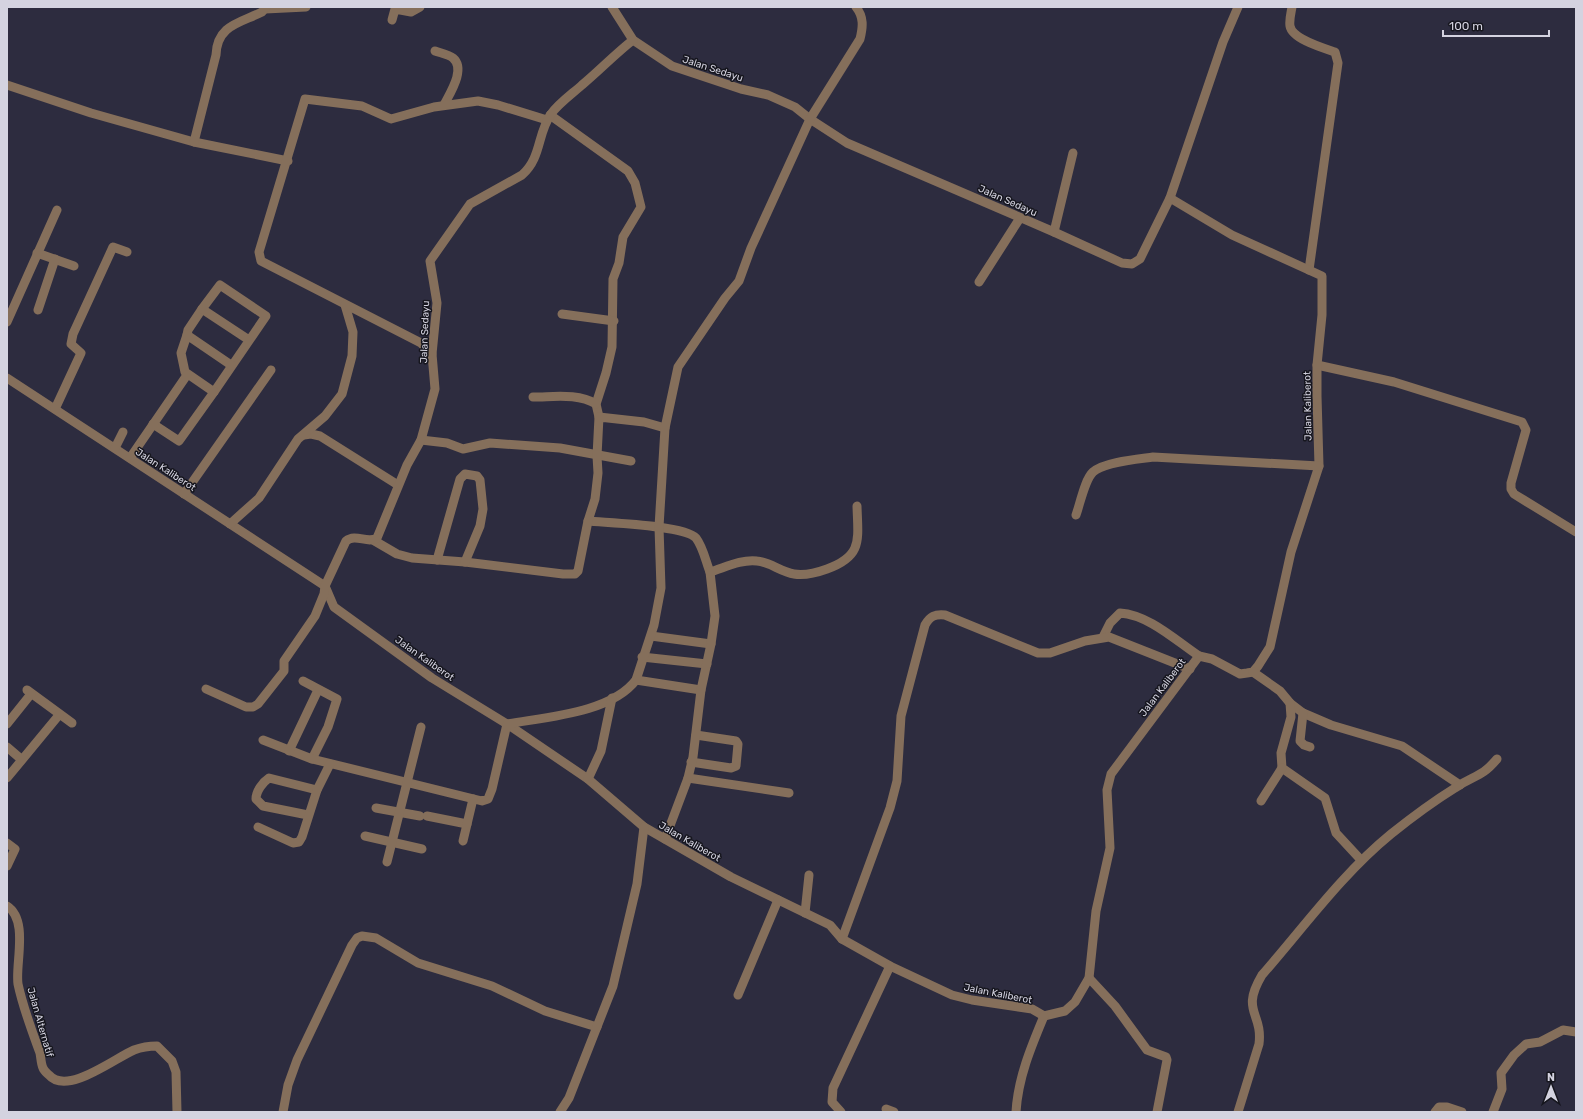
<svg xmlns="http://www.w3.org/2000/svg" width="1583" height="1119" font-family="Rubik,sans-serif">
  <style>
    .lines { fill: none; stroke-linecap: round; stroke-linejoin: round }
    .minor { stroke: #856f5b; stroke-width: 9 }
    .labels { text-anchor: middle; stroke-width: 3; stroke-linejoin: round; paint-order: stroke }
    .street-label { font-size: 10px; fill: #d4d3e0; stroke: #16161e }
  </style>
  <rect width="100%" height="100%" fill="#2d2c3f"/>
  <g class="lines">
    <g class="minor">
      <polyline points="612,7 633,40 672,66 741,89 768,95 795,107 810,119 847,143 1054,232 1122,263 1132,264 1140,259 1170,198 1223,42 1238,7"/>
      <path d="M1292,7C1291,13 1289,20 1290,26C1292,39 1323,48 1335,52L1338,63L1309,270"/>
      <polyline points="265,9 306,7"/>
      <polyline points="392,20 395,9 411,12 420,7"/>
      <path d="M435,51C440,53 448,54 453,58C466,69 450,93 444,105"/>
      <polyline points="7,85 91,113 194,142 288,161"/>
      <polyline points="550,115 628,171 635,183 641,207 623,237 619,263 613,279 612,347 606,373 596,404 599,417"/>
      <path d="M194,142L216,55C217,25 240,23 262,12L266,7"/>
      <polyline points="1054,232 1073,153"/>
      <polyline points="37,253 74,266"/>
      <polyline points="979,282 1020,218"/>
      <polyline points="38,310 55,259"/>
      <polyline points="562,314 614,321"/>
      <polyline points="7,322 57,210"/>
      <polyline points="187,335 188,330 202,309"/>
      <polyline points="432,354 421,343 261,261 259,252 305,99 362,106 391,119 434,107 478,101 498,105 547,120"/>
      <polyline points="1317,365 1394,382 1522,422 1526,430 1511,483 1511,489 1514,494 1576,532"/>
      <polyline points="7,378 325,586 334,607 432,678 507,724 588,779 644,827 731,877 830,925 842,939 890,966 952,995 972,1000 1032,1009 1044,1016 1065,1011 1075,1002 1089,978 1096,911 1110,848 1107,790 1111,774 1199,656 1212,659 1240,674 1247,673 1253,672 1258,666 1270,647 1291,552 1319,466 1317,396 1317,365 1322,315 1322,276 1232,235 1170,198"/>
      <polyline points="214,392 266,316 220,285 202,309 249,340"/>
      <path d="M533,397C554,397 578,393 596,404"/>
      <polyline points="55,409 81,353 71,344 73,334 113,247 127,252"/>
      <polyline points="153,424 179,441 214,392 185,372 181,353 187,335 231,365"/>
      <polyline points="304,435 311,434 320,436 398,485"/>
      <polyline points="421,440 447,443 463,449 490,443 560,448 631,461"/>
      <polyline points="115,448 123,432"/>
      <polyline points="130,458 187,375"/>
      <polyline points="184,494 271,370"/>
      <path d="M1076,515C1080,504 1085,479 1093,472C1103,462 1139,459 1153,457L1319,466"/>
      <path d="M588,521C608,523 684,525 696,538C703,547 706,562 710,572"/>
      <polyline points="230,524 259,498 298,439 325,416 342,394 352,356 353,332 345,305"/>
      <polyline points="373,540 397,554 412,558 465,562 563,574 575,574 578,571 588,521 595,499 598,473 597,456 599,417 644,422 665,428"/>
      <polyline points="437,560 460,479 465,474 477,476 480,480 483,509 480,526 465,562"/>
      <polyline points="651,636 711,644"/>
      <path d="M1103,637L1110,623L1120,613C1149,615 1175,640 1199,656"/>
      <polyline points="642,657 707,664"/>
      <polyline points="1253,672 1280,691 1290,703 1303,713 1331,725 1402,746 1460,785"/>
      <polyline points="636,680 701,690"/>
      <polyline points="303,681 337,699 328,727 312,759"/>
      <path d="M206,689L246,707H253L258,704L284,671V661L315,616L324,594L325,586L346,541C356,533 367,544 377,538L407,465L421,440L435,389L432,354L437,303L430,261L470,204L522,175C542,157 537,134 551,114C559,103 572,94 582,85C600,70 615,54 633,40"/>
      <polyline points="27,690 72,723"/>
      <polyline points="1290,703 1291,717 1281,753 1282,768 1325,798 1336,833 1361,860"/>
      <polyline points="1303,713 1300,741 1304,745 1310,747"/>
      <polyline points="7,724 31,694"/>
      <path d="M263,740L312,759L482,801L488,799L492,789L507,724C546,717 611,713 636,680L654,625L661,588L659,527L665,428L678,367L725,298L739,281L751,248L810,119L860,39C863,27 864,17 856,7"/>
      <polyline points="7,747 21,759"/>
      <polyline points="289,751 318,690"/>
      <polyline points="691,762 731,768 736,766 738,744 736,741 696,735"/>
      <polyline points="7,778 59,715"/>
      <polyline points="688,778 789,793"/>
      <polyline points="588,779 601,751 612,698"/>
      <polyline points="1261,801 1282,768"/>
      <polyline points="376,808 420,816"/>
      <path d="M308,815L263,806L256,799C256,791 263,782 269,778L317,790"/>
      <polyline points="427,816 467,824"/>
      <polyline points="258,827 293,843 299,842 302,837 317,790 330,764"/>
      <polyline points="365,836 422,849"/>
      <path d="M665,839L688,778L693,757L701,690L711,644L715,616L710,572C724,568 741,559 757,561C770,562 781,572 794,574C805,576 816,573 827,569C863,556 858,540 857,506"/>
      <polyline points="463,841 473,799"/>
      <polyline points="7,843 15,849 7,866"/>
      <polyline points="387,862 421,727"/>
      <path d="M7,906C29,920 15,964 18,984C23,1008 32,1031 40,1053C41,1058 41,1064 43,1068C44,1071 47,1073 49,1075C67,1096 115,1058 134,1050C142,1047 149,1046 157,1046L172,1061L176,1072L177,1112"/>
      <polyline points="805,913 809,875"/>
      <path d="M842,939L890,808L897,781L901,716L925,625C930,616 935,614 945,615L1038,653H1050L1085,641L1109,637L1190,669"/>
      <polyline points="1089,978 1115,1006 1147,1050 1166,1057 1167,1060 1157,1112"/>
      <polyline points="738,995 778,900"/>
      <polyline points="886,1109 894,1112"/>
      <polyline points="283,1112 288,1085 297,1060 352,945 357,938 362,936 376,938 418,963 492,986 545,1011 597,1027"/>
      <polyline points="560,1112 569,1098 613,986 637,884 644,827"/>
      <polyline points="841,1112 832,1102 833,1088 890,966"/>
      <path d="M1016,1112C1018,1078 1031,1047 1044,1016"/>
      <path d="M1238,1112L1259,1044C1263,1012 1240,1012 1262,975C1304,927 1342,874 1391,834C1411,818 1434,801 1455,788C1474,775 1481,778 1497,759"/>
      <polyline points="1435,1112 1439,1107 1447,1107 1462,1112"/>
      <polyline points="1493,1112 1502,1089 1501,1073 1514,1055 1526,1044 1540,1042 1563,1030 1576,1032"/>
    </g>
  </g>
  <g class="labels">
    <g class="street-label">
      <text transform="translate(713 68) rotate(18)" y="4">Jalan Sedayu</text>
      <text transform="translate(1008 200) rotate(24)" y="4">Jalan Sedayu</text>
      <text transform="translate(424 332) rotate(-88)" y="4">Jalan Sedayu</text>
      <text transform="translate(1307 406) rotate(-91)" y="4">Jalan Kaliberot</text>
      <text transform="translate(166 469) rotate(33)" y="4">Jalan Kaliberot</text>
      <text transform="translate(425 658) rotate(35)" y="4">Jalan Kaliberot</text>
      <text transform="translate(1162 687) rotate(-53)" y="4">Jalan Kaliberot</text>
      <text transform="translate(690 841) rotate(30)" y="4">Jalan Kaliberot</text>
      <text transform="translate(998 993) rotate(11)" y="4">Jalan Kaliberot</text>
      <text transform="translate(41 1022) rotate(74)" y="4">Jalan Alternatif</text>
    </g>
  </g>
  <rect width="1583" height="1119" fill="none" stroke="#d4d3e0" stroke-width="16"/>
  <g transform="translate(1551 1087)" stroke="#16161e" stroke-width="3" paint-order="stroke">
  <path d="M0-3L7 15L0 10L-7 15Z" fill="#d4d3e0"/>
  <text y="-6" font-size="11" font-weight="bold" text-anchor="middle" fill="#d4d3e0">N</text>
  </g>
  <path d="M1443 30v6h106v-6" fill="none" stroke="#d4d3e0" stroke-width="2"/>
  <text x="1449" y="30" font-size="12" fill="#d4d3e0" stroke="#16161e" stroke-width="3" paint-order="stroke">100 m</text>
</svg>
